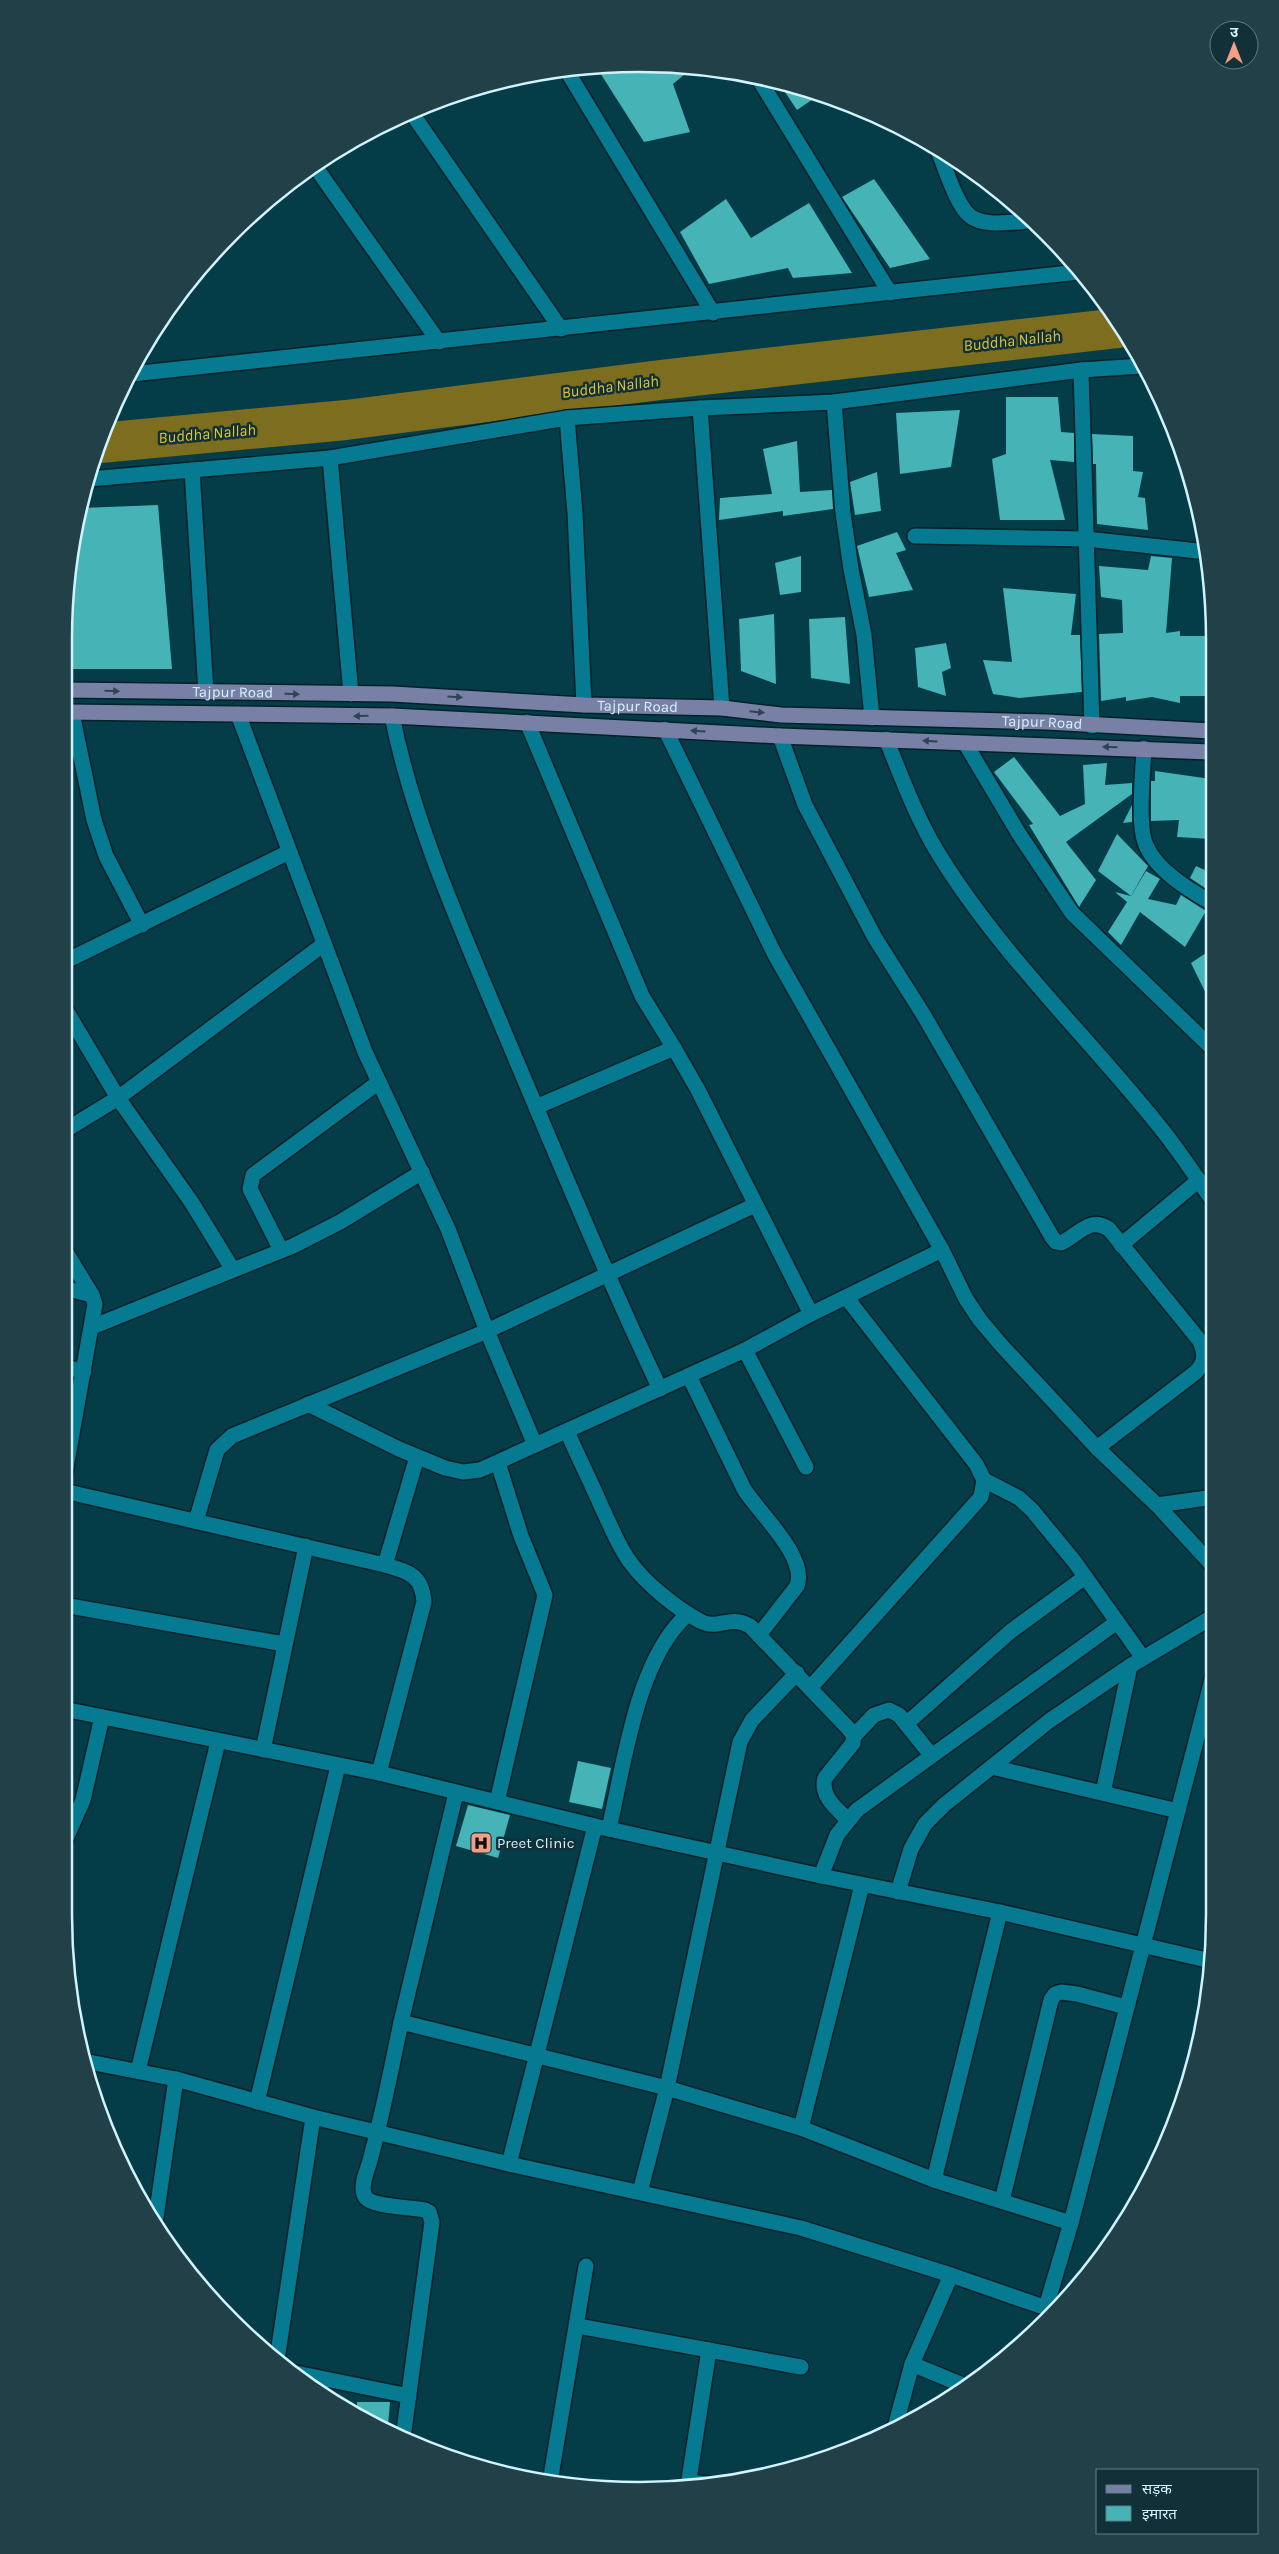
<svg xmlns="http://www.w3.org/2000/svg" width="1279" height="2554" font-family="Karla,'Noto Sans Devanagari',sans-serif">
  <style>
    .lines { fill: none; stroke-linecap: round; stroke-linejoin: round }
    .river { stroke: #7d6e1f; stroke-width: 40 }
    .building { fill: #46b3b6 }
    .minor-casing { stroke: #032128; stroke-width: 18 }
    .major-casing { stroke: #032128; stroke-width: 18 }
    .minor { stroke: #057a91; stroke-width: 15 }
    .major { stroke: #7881a5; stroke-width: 15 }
    .oneway { fill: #2c4453 }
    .labels { text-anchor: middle; stroke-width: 5; stroke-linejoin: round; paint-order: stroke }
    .street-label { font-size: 15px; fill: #d1f3fd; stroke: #123038 }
    .poi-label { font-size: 15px; fill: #d1f3fd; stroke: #123038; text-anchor: start }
    .water-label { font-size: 16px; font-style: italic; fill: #e0c435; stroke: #123038 }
    .rim { fill: none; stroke: #d1f3fd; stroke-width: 2.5 }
  </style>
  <rect width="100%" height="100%" fill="#043c48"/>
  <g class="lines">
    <polyline class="river" points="100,443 346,420 660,380 1119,328"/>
  </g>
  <g class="building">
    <polygon points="640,64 691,69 673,84 690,132 644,142 597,68"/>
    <polygon points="779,83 803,90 819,95 797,110"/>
    <polygon points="874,179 930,259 890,268 842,197"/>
    <polygon points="726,199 751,238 809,203 852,273 793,278 788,268 709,284 680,232"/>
    <polygon points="1006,397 1058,397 1061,432 1074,433 1074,462 1050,460 1065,520 1000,520 992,459 1006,454"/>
    <polygon points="960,410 951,467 900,474 896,413"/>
    <polygon points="1092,434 1133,436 1133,471 1143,472 1138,497 1145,498 1148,530 1097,524 1096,464 1093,464"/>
    <polygon points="797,441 800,492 832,490 833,509 783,516 783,511 719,520 720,498 772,494 763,449"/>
    <polygon points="877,472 881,511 855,515 850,482"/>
    <polygon points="158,505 172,669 64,669 64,639 75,527 81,508"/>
    <polygon points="897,532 906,550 896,553 913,590 869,597 857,546"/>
    <polygon points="801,556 801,592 780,595 775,563"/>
    <polygon points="1151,556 1172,558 1166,633 1180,631 1180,636 1211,636 1211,696 1180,696 1180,703 1152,697 1126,701 1126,697 1101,701 1099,634 1123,633 1122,600 1101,597 1099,566 1148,570"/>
    <polygon points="1003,588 1076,594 1071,635 1080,635 1082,692 1019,698 993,694 983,660 1012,662"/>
    <polygon points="774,614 776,684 741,671 739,619"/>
    <polygon points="845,617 850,684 811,678 809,619"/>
    <polygon points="946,643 951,668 942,672 946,696 918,687 915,648"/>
    <polygon points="1014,757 1060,816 1085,804 1083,765 1107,763 1105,785 1132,783 1132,794 1066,842 1096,880 1079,907 1029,825 1033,824 994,772"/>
    <polygon points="1155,771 1211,779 1211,839 1177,837 1179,820 1151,821 1151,781 1155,781"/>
    <polygon points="1132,805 1132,822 1123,823"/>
    <polygon points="1117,834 1148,866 1131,896 1098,871"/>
    <polygon points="1196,866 1211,873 1211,892 1190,878"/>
    <polygon points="1146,871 1160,879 1148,899 1176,905 1181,895 1206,911 1185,947 1140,912 1121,945 1108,932 1127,902 1115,892 1131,896"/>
    <polygon points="1212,949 1212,1006 1191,963"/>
    <polygon points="578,1761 611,1768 602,1809 569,1802"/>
    <polygon points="468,1805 510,1815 498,1858 456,1846"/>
    <polygon points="357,2402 390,2402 388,2426 377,2426 357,2416"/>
  </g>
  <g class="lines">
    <g class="minor-casing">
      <g id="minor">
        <polyline points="567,71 713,313"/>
        <polyline points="757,76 890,293"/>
        <polyline points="411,112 561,329"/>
        <path d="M939,153C946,170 957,206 970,216C984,227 1012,222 1028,221"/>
        <polyline points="314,165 439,342"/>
        <polyline points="1081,370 1092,726"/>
        <polyline points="132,374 1079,272"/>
        <polyline points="834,402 843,513 851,569 864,635 872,718"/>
        <polyline points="700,408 722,708"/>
        <polyline points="567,418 575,513 584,705"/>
        <polyline points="330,458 351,694"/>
        <polyline points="192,470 206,692"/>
        <polyline points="89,479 330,458 567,418 700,408 834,402 1081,370 1141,366"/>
        <polyline points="915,536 1086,539 1207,552"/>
        <polyline points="72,713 94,820 106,856 142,925"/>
        <polyline points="238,714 365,1052 448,1229 487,1331 535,1445"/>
        <path d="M392,716C414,826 463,932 506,1036C556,1154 605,1273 660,1389"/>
        <polyline points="527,722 642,996 674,1048"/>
        <polyline points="665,729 774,953 942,1250 966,1299 980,1320 1002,1346 1097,1448 1157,1505 1214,1567"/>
        <path d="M780,736L805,805L875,938L923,1014L1052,1237L1056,1242L1061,1243C1078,1235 1090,1216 1109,1229L1200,1341C1205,1354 1206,1361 1196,1372L1097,1448"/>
        <path d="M886,739C902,778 916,817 938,853C998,951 1083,1032 1155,1121C1176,1146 1194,1174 1213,1201"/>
        <polyline points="965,743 1019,834 1072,913 1212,1048"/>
        <path d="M1144,748C1143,771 1137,826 1146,845C1156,870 1189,890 1212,903"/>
        <polyline points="64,962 289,852"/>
        <polyline points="64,1007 118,1098 192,1203 233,1270"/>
        <polyline points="536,1107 674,1048 698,1090 811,1314"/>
        <polyline points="64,1131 118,1098 324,944"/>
        <polyline points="1121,1245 1199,1180"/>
        <polyline points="281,1250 250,1189 253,1175 379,1082"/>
        <polyline points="64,1288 92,1295"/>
        <polyline points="92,1327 293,1246 340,1222 422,1172"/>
        <polyline points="745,1350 806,1467"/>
        <polyline points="64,1367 84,1371"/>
        <path d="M689,1376L744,1489C758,1512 808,1557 797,1586L759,1635"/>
        <polyline points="308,1404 399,1449 445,1468 463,1472 480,1470 745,1350 811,1314 942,1250"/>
        <path d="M567,1431C578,1457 591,1482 602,1508C611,1526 618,1546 630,1562C645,1583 677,1609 700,1621C718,1631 729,1614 750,1626L848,1728L854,1736L853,1743L825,1778C820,1796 836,1808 848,1820"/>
        <polyline points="64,1479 95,1304 92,1295 64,1249"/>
        <polyline points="984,1480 1019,1498 1032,1510 1074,1561 1143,1658"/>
        <path d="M64,1491L385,1565C409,1572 422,1575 424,1602L379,1773"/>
        <polyline points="1157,1505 1214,1497"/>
        <polyline points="196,1521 217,1450 232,1436 487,1331 755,1205"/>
        <polyline points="385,1565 417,1457"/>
        <polyline points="64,1605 284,1644"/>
        <polyline points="810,1688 981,1497 984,1480 976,1464 846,1297"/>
        <polyline points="64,1709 379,1773 595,1826 821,1876 1000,1912 1211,1961"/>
        <polyline points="906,1724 1011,1631 1085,1577"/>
        <polyline points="854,1736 874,1715 889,1710 899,1715 931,1755"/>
        <polyline points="263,1750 306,1546"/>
        <polyline points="992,1767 1178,1811"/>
        <polyline points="456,1793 401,2022 667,2088 801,2128 934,2180 1071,2223"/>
        <polyline points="1103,1793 1130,1666"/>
        <polyline points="497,1802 545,1595 521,1536 498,1463"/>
        <path d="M609,1829C624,1764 637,1658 688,1614"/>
        <polyline points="64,1843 83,1800 102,1717"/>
        <polyline points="821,1876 837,1835 857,1810 1117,1622"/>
        <polyline points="898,1892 911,1849 925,1824 944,1805 1049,1721 1130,1666 1214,1616"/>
        <path d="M401,2022C391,2070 382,2118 369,2164C366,2173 359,2189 366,2198C374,2207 412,2207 425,2210L429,2212L432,2222L403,2438"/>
        <polyline points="84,2061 176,2079 313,2117 509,2164 801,2228 951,2275 1055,2311"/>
        <polyline points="138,2071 218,1742"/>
        <polyline points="257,2102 338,1766"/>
        <polyline points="801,2128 862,1885"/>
        <polyline points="509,2164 595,1826"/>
        <polyline points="934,2180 1000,1912"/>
        <polyline points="640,2192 667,2088 740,1742 752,1720 797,1673"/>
        <polyline points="1002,2201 1051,2000 1055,1994 1061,1992 1077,1994 1126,2007"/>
        <polyline points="155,2224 176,2079"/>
        <polyline points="1046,2307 1071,2223 1214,1672"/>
        <polyline points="578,2326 801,2367"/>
        <polyline points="277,2360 313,2117"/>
        <polyline points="912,2364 965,2386"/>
        <polyline points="296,2373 409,2396"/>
        <polyline points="894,2431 912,2364 951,2275"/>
        <polyline points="550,2482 586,2266"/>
        <polyline points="688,2482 718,2485"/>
        <polyline points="688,2486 709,2350"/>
      </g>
    </g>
    <g class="major-casing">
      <g id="major">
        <path id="s1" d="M64,690L392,694L584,705L722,708L781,715L1047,722L1211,731"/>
        <polyline points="64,712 392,716 780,736 1211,752"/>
      </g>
    </g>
    <use href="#minor" class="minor"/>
    <use href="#major" class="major"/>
  </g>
  <defs><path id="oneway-solid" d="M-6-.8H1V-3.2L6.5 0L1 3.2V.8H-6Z" transform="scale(1.25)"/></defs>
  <g class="oneway">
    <use href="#oneway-solid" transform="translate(112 691) rotate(1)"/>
    <use href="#oneway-solid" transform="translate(292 694) rotate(1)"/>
    <use href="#oneway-solid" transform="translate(455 697) rotate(3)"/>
    <use href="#oneway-solid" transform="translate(757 712) rotate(6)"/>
    <use href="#oneway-solid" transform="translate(361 716) rotate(179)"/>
    <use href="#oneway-solid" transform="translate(698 731) rotate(-177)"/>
    <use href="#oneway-solid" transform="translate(930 741) rotate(-177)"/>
    <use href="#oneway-solid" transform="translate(1110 747) rotate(-179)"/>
  </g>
  <defs>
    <g id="hospital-square" transform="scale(1.125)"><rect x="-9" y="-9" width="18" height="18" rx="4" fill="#f39f85" stroke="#123038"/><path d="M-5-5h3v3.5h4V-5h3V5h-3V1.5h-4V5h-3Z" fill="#111"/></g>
  </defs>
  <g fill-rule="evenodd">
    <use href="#hospital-square" x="481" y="1843"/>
  </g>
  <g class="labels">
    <g class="street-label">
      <text dy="5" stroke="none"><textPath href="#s1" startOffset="169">Tajpur Road</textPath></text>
      <text dy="5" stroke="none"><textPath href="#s1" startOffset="574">Tajpur Road</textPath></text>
      <text dy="5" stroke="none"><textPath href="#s1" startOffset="979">Tajpur Road</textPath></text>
    </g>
    <g class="poi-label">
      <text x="497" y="1848">Preet Clinic</text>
    </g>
    <g class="water-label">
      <text transform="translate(1012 340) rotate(-6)" y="6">Buddha Nallah</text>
      <text transform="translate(610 386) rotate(-7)" y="6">Buddha Nallah</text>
      <text transform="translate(207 433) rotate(-5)" y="6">Buddha Nallah</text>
    </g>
  </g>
  <path d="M0 0H1279V2554H0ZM639 72H639A567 567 0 0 1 1206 639V1915A567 567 0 0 1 639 2482H639A567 567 0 0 1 72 1915V639A567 567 0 0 1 639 72Z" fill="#214048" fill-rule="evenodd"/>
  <path class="rim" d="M639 72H639A567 567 0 0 1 1206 639V1915A567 567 0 0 1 639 2482H639A567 567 0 0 1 72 1915V639A567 567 0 0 1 639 72Z"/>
  <rect x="1096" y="2469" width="162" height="65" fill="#123038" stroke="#5e7e87"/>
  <rect x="1106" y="2485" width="25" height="8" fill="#7881a5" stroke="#5e7e87"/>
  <text x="1142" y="2494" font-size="15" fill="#d1f3fd">सड़क</text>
  <rect x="1106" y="2506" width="25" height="15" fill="#46b3b6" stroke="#5e7e87"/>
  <text x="1142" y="2519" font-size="15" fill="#d1f3fd">इमारत</text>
  <g transform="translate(1234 45)"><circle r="24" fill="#123038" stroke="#5e7e87"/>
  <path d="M0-4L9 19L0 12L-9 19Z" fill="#f39f85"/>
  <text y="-8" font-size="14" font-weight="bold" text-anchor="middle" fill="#d1f3fd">उ</text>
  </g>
</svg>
